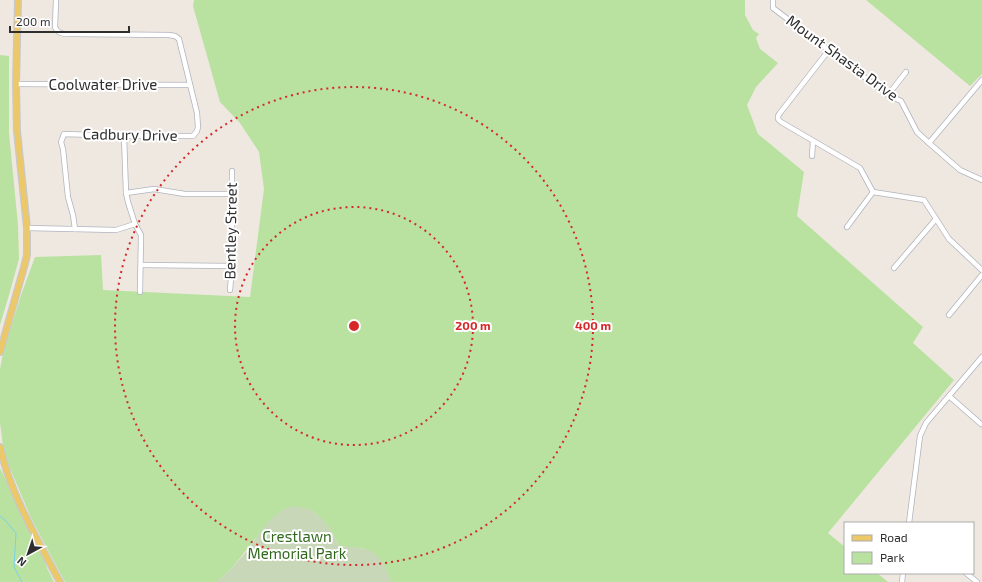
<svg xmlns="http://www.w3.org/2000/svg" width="982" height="582" font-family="'Exo 2',sans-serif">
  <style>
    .green { fill: #b9e2a0 }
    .cemetery { fill: #c9d7b9 }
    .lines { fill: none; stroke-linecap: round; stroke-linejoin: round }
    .stream { stroke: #79d1eb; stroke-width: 1 }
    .minor-casing { stroke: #b1b4bd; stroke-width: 6 }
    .major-casing { stroke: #c9c9c9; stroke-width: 8 }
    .minor { stroke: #fff; stroke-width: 4.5 }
    .major { stroke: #ecc868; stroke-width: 5.5 }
    .ring { fill: none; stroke: #d62828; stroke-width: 2; stroke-dasharray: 2 4 }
    .labels { text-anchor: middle; stroke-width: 4; stroke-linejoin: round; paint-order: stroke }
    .street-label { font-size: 15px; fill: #2e2e2e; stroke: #fff }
    .park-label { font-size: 15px; fill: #316a1e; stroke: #fff }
    .centre { fill: #d62828; stroke: #fff; stroke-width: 2 }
    .ring-label { font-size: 12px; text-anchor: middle; font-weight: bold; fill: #d62828; stroke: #fff; stroke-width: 4; stroke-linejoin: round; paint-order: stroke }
  </style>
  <rect width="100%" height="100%" fill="#eee8e1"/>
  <g class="green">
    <path d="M194,0H745V15L753,30L759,34L756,38L760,49L778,63L756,87L747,105L758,134L804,172L797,216L923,327L913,343L954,380L828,533L845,547V573H877L888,582H391L388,574L365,549L339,546C331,529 324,520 310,509L256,538L232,568L217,582H65L52,558L31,518L4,454L0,423V369L3,353L21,295L35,257L101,255L103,290L250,297L264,189L259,152L240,123L220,102L193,6Z"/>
    <polygon points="866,0 982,0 982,74 970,86"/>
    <polygon points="0,55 9,56 9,133 18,225 19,259 9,295 0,325"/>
    <polygon points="0,468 42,553 47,568 54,582 0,582"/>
  </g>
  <path class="cemetery" d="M292,506L310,509L321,518L330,528L339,546C347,547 356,547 364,549C380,552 387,568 391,582H217L232,568L247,551L267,523L282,510Z"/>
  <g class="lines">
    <polyline class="stream" points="0,516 6,521 16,533 14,567 22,582"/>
    <g class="minor-casing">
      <g id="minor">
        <path d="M56,0L55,27C58,35 66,34 73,34L169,35L175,36L179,39L197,113L198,127L197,131L193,136H124L64,134L61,142L63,149L68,197L73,215L75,229"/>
        <polyline points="773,0 773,8 888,95 901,101 917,132 929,143 960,170 982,180"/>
        <polyline points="829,50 780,113 778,116 778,119 781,122 860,168 873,192 924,200 949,239 982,270"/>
        <polyline points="16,84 190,85"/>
        <polyline points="888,95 906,72"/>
        <polyline points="124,136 126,193 128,202 135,224 141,235 140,292"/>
        <polyline points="929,143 982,80"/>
        <polyline points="812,156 813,141"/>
        <polyline points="126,193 154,189 185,194 232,194"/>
        <polyline points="847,227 873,192"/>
        <polyline points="27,228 116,230 135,224"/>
        <polyline points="141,265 232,266"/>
        <polyline points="894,268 936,219"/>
        <polyline points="230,290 232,266 232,171"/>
        <polyline points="949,315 982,275"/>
        <polyline points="949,396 981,424"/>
        <polyline points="909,523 920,436 926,423 982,357"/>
        <polyline points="966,573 977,582"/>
        <polyline points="902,582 903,573"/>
      </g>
    </g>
    <g class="major-casing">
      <g id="major">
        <polyline points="0,352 24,267 27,255 27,228 17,131 16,84 18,0"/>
        <path d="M0,447C10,493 38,541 60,582"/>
      </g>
    </g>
    <use href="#minor" class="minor"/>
    <use href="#major" class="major"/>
  </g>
  <g class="ring">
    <circle cx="354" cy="326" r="119"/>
    <circle cx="354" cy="326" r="239"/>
  </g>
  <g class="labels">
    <g class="street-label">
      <text transform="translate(842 58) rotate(36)" y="5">Mount Shasta Drive</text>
      <text x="103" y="90">Coolwater Drive</text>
      <text transform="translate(130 135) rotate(1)" y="5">Cadbury Drive</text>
      <text transform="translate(231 231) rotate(-89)" y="5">Bentley Street</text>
    </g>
    <g class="park-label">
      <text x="297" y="542">Crestlawn<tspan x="297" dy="17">Memorial Park</tspan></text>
    </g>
  </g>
  <circle cx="354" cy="326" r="6" class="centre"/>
  <g class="ring-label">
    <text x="473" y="330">200 m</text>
    <text x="593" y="330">400 m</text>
  </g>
  <rect x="844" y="522" width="130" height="52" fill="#ffffff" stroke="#ababab"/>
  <rect x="852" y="535" width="20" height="6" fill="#ecc868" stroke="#ababab"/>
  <text x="880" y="542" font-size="12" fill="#2e2e2e">Road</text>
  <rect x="852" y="552" width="20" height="12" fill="#b9e2a0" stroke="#ababab"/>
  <text x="880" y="562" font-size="12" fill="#2e2e2e">Park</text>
  <g transform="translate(28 554) rotate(220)" stroke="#ffffff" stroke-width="3" paint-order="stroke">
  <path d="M0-3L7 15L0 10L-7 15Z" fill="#2e2e2e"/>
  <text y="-6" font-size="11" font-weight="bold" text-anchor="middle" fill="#2e2e2e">N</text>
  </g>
  <path d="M10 26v6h119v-6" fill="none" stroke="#2e2e2e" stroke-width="2"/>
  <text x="16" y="26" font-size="12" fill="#2e2e2e" stroke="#ffffff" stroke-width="3" paint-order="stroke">200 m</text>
</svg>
